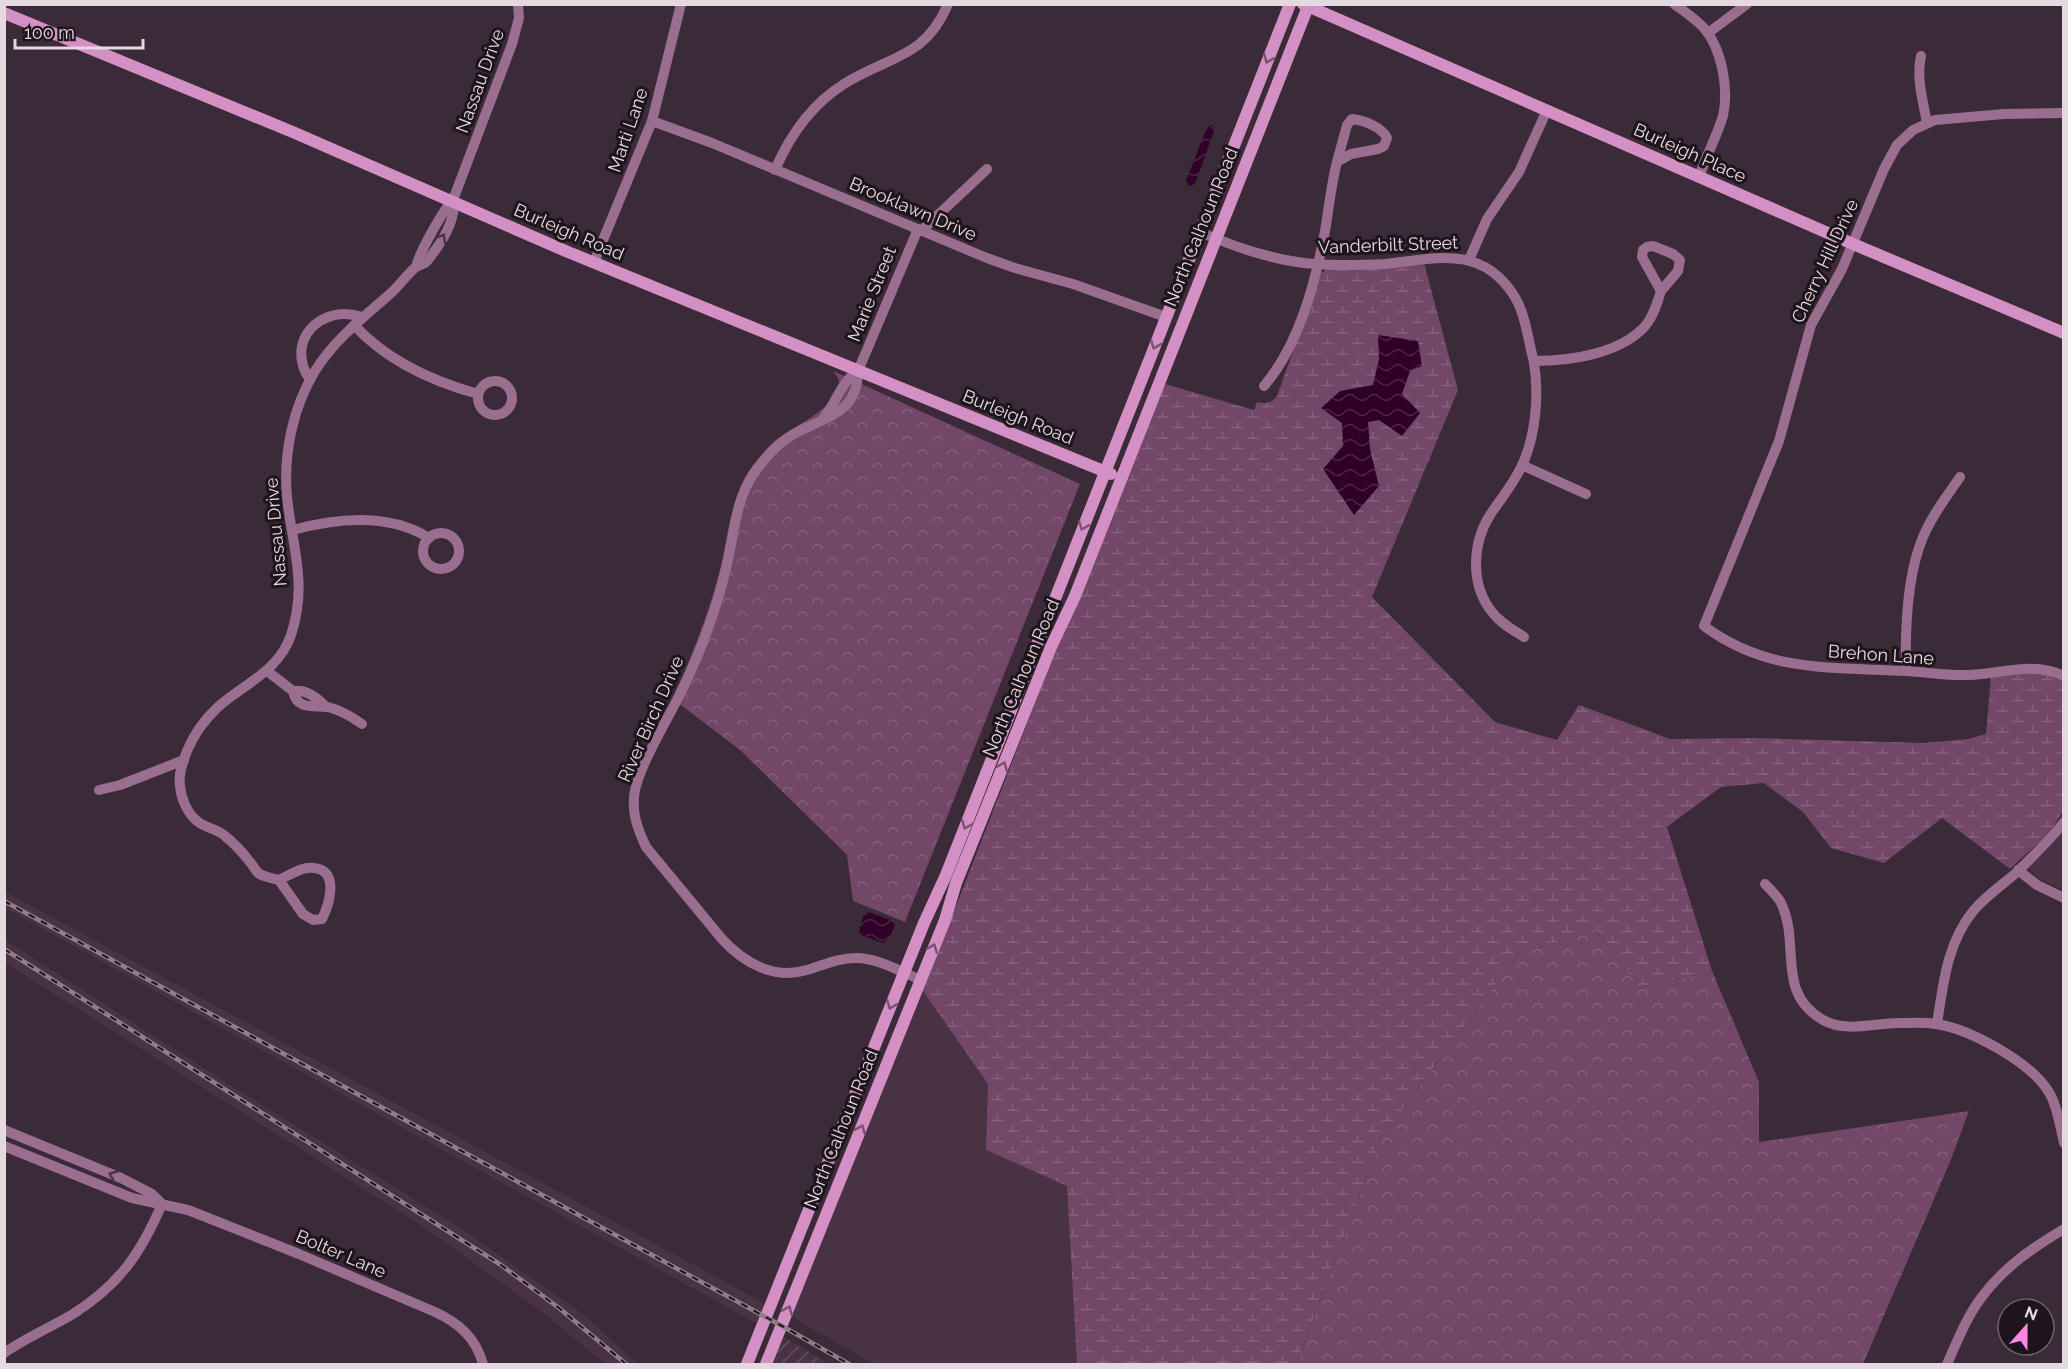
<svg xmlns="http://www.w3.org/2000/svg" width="2068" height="1369" font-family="Raleway,sans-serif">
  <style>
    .built { fill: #493243 }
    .industrial { fill: url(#industrial-furrows) }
    .forest { fill: url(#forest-crowns) }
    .wetland { fill: url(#wetland-marsh) }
    .water { fill: url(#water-waves) }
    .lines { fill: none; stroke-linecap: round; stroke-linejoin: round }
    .street { stroke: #996e8e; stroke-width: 10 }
    .secondary { stroke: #d48fc4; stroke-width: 12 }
    .rail-casing { stroke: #8d7f89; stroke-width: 4.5 }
    .rail { stroke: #1d151b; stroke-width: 2; stroke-dasharray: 7; stroke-linecap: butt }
    .oneway { stroke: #785270 }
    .oneway2 { stroke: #483443 }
    .labels { text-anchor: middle; stroke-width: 6; stroke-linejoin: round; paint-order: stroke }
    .street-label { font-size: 18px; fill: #e4d9e1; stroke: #1d151b }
  </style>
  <defs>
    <pattern id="industrial-furrows" width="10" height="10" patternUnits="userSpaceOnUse" patternTransform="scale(1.5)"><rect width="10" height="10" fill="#493243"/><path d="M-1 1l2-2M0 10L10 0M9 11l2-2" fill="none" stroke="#634f5e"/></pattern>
    <pattern id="forest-crowns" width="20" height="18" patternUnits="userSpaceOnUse" patternTransform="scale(1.5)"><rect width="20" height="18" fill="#724768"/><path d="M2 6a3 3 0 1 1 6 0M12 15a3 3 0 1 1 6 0" fill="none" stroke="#86617d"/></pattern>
    <pattern id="wetland-marsh" width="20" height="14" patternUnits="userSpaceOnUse" patternTransform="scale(1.5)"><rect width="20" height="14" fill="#724768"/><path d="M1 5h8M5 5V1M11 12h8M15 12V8" fill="none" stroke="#86617d"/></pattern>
    <pattern id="water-waves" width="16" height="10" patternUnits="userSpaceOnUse" patternTransform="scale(1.5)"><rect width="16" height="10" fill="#300029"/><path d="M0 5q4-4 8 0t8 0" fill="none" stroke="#4e2548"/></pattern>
  </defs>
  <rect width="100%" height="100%" fill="#3b2a37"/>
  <g class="built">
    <polygon points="2063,829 2063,890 2038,878 2029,868 2031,863"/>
    <polygon points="4,891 770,1306 761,1326 5,908"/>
    <polygon points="5,940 235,1088 462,1229 586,1316 637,1364 605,1364 542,1312 422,1226 5,963"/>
    <polygon points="923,991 988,1084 986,1150 1067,1186 1077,1364 874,1364 791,1317"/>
  </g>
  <polygon class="industrial" points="784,1337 829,1364 773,1364"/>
  <g class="forest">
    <path d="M833,371L1080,484L905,922L853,901L847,855L740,750L673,699C691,658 707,617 719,574C729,534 730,492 758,459C764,452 770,444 777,439C793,427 859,397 833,371Z"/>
    <polygon points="1597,931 1640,988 1712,971 1759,1082 1759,1142 1969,1111 1950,1162 1863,1364 1296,1364 1381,1138 1519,953"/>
  </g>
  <path class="wetland" d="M1424,263L1458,390L1372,597L1495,722L1557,740L1579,705L1670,739L1754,738L1924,743L1968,739L1986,734L1991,676L2031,671L2063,680V810C2053,834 2028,851 2010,869L1942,818L1884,863L1831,848L1803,812L1764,783L1721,787L1667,827L1712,971L1640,988L1597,931L1519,953L1381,1138L1296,1364H1077L1067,1186L986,1150L988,1084L923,991L1056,649L1165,384L1254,410L1257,402C1264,404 1273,403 1277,396L1321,273L1327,269Z"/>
  <g class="water">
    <polygon points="1213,125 1214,131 1195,184 1189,186 1186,181 1205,132 1209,126"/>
    <polygon points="1378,335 1418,341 1422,366 1410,371 1402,394 1420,413 1402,436 1379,420 1368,422 1370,449 1379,486 1354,515 1323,469 1343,446 1342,423 1321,408 1340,391 1373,385 1379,359"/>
    <polygon points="869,912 890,920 895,925 890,937 884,943 863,936 859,932 863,917"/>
  </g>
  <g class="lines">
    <g class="street">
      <path d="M1674,4C1684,11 1695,19 1703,27C1722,48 1729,89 1723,116C1717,136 1706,156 1699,177"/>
      <polyline points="1708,33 1747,4"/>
      <path d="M1921,56C1916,79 1923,100 1927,123"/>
      <path d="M2064,113L2004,114L1935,120L1913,130L1897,145L1884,169L1842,269L1811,325L1779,441L1704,626C1767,673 1831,667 1906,671C1927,672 1948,676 1969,675C2003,674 2031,661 2064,676"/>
      <path d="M1352,119C1363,120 1382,127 1387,138L1384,146L1378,149L1351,154L1337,162L1347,125Z"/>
      <polyline points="652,121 712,143 987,258 1015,268 1073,284 1166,317"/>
      <path d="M775,170C790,135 812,104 844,84C888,56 925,59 948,4"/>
      <path d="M918,229L858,371C858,415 823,417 792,435C777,444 764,459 754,473C738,496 735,524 730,550C720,601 702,650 679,696C666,722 641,763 635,790C631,811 637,828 646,847L722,939C744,963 774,980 807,970C824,965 838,958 856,958C878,958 901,972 921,980"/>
      <polyline points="921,231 987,169"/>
      <path d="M1200,232C1237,248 1277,262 1317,264C1340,266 1363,265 1385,264C1434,259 1480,244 1513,294C1523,309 1526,327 1530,345C1531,351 1533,357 1534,363C1539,394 1536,432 1524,461C1516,481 1502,497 1490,515C1472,544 1470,584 1492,612C1500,623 1513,630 1524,637"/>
      <polygon points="1653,246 1673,254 1680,260 1678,271 1661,291 1642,257 1643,250 1647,247"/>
      <polyline points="1469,260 1487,219 1519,172 1547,110"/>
      <polyline points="594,262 652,121 681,4"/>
      <path d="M416,267C419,253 443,210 453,200L512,44L519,18L518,4"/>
      <path d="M354,325C387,361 431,381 478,394"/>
      <path d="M1534,361C1570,361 1621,354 1646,325C1654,315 1657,303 1661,291"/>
      <path d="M310,380C284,342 320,303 362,317"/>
      <circle cx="495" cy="398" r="17"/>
      <path d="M1264,386C1299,345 1315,284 1325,231C1329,208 1331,185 1337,162"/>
      <path d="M823,419C836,403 841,382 858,371"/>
      <polyline points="1522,465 1586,494"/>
      <path d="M293,530C337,518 389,513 429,538"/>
      <circle cx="441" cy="551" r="18"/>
      <path d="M267,671L293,691C306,689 317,697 326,707"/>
      <path d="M1906,671C1905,629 1907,575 1923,537C1932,515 1947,496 1960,477"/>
      <path d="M293,691C297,711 314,705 328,707C340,710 352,717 362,724"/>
      <polyline points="99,790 120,785 184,760"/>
      <polyline points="2018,870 2037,885 2064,898"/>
      <path d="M279,880L303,914L313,920L322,919C329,905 340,870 314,868C302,866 290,875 279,880C273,878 263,877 258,873C255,870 253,865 250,862C243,853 234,843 225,836C218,829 205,828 197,821C187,813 181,798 180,786C178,774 183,761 187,751C194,734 205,719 218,707C244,684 279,671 291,635C308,584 292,546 287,497C283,454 293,407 315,371C335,339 364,317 391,293C399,286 407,274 416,267C420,264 424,265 427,261C440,245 457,221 453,200"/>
      <path d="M1765,884C1770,889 1776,895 1780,901C1802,942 1774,992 1823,1020C1847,1033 1874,1023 1899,1023C1911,1023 1924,1022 1936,1024C1970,1029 2033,1063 2050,1094C2058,1108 2060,1127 2064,1143"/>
      <path d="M1937,1024C1943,985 1947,942 1974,910C1986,896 2002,885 2016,873C2032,857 2050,840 2064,822"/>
      <polyline points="4,1130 121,1178 152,1194 162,1204"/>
      <path d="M4,1146L132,1198L188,1210L299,1254L435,1312C459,1323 476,1338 483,1364"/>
      <path d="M4,1353C26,1338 51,1327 73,1314C119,1285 141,1253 162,1204"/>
      <path d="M1947,1364C1957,1342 1966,1318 1981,1298C2003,1268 2032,1248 2064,1229"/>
    </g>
    <g class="secondary">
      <polyline points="1303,4 1853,244 2064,333"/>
      <polyline points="4,13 295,133 568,252 1111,474"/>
      <polyline points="747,1364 924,923 946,875 1290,4"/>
      <polyline points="766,1364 945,920 956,883 1051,647 1075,596 1309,4"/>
    </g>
    <g class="rail-casing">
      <g id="rail">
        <polyline points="4,901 782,1326 849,1364"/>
        <polyline points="4,949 501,1265 559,1308 626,1364"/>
      </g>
    </g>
    <use href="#rail" class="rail"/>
  </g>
  <defs><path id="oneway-chevron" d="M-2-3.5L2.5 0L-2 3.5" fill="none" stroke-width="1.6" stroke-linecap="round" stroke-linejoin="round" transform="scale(1.5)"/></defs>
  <g class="oneway">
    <use href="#oneway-chevron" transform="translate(1268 59) rotate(112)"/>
    <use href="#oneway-chevron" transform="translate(1155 345) rotate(111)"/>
    <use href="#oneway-chevron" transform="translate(1083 526) rotate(112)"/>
    <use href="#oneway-chevron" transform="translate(1003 766) rotate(-68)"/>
    <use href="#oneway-chevron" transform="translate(966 825) rotate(112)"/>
    <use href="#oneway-chevron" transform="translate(933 948) rotate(-68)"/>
    <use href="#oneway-chevron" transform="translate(891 1005) rotate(112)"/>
    <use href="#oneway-chevron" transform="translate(861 1129) rotate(-68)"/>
    <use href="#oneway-chevron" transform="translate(788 1310) rotate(-68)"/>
  </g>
  <g class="oneway2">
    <use href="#oneway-chevron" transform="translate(442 238) rotate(-60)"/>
    <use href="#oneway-chevron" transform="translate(113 1175) rotate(-158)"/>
  </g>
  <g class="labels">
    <g class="street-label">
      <text transform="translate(480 81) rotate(-70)" y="6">Nassau Drive</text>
      <text transform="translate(628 130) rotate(-71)" y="6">Marti Lane</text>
      <text transform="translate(1690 153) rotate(24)" y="6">Burleigh Place</text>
      <text transform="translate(913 209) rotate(23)" y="6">Brooklawn Drive</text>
      <text transform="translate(1201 227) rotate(-68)" y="6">North Calhoun Road</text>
      <text transform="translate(569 232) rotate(23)" y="6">Burleigh Road</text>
      <text transform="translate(1388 245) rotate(-2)" y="6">Vanderbilt Street</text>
      <text transform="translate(1825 261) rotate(-65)" y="6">Cherry Hill Drive</text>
      <text transform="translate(872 294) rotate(-68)" y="6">Marie Street</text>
      <text transform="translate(1018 417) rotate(22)" y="6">Burleigh Road</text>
      <text transform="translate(276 532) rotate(-95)" y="6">Nassau Drive</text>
      <text transform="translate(1881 655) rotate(4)" y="6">Brehon Lane</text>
      <text transform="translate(1021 678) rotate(-67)" y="6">North Calhoun Road</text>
      <text transform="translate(651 719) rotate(-66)" y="6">River Birch Drive</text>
      <text transform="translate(841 1129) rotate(-68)" y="6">North Calhoun Road</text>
      <text transform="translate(341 1254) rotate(23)" y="6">Bolter Lane</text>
    </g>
  </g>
  <rect width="2068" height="1369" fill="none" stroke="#e4d9e1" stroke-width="12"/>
  <g transform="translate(2026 1327) rotate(21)"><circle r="28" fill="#1d151b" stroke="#6d636a" stroke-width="1.5"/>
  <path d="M0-4.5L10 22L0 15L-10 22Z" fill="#fc86e4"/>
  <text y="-9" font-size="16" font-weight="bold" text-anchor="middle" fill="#e4d9e1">N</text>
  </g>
  <path d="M15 39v9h128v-9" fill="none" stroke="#e4d9e1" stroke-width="3"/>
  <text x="24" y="39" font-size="18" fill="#e4d9e1" stroke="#1d151b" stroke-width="4.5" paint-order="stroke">100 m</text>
</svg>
